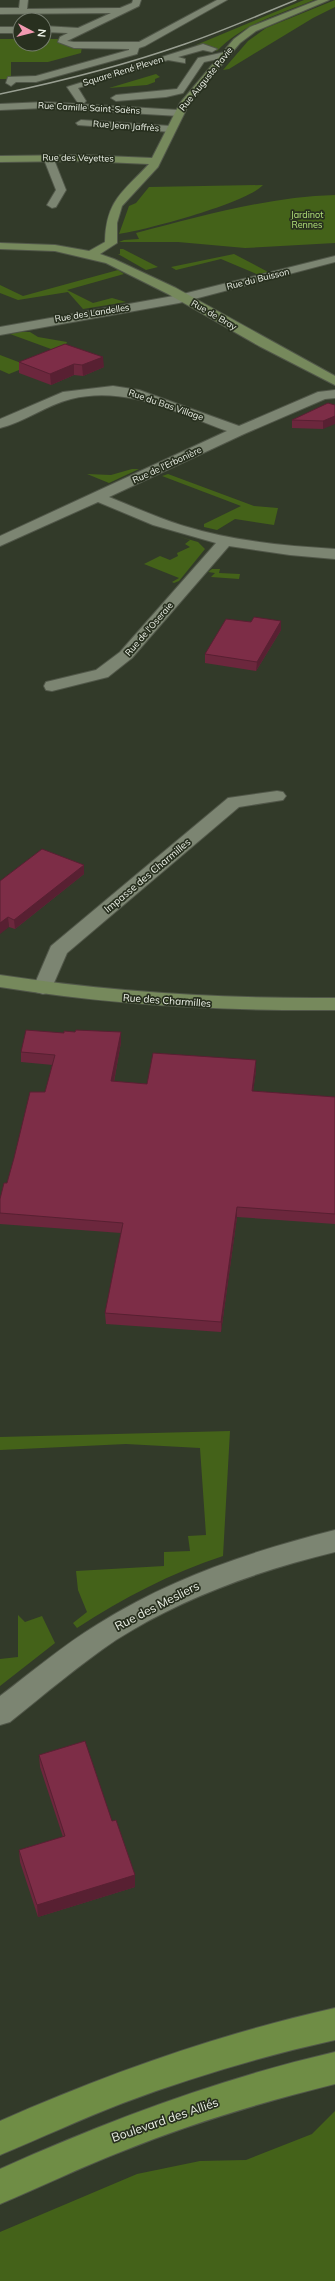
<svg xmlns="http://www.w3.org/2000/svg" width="335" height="2281" font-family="Mulish,sans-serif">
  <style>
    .green { fill: #446219 }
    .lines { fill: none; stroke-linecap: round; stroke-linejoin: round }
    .street-casing { stroke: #515749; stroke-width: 2 }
    .secondary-casing { stroke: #515749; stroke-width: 2 }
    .primary-casing { stroke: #515749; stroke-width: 2 }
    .street { fill: #7c8572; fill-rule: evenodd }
    .secondary { fill: #76895c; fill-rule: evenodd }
    .primary { fill: #6f8d45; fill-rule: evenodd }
    .rail { stroke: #999f92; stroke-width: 1.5 }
    .wall { fill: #6c273d }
    .shaded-wall { fill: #582032 }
    .building { fill: #7d2d47; stroke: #582032 }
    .labels { text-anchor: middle; stroke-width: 3.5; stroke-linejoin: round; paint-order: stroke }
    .far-street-label { font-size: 9px; fill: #ecf1e7; stroke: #28301f }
    .far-park-label { font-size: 9px; fill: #b2e279; stroke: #28301f }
    .street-label { font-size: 10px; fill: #ecf1e7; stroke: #28301f }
    .near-street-label { font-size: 12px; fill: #ecf1e7; stroke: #28301f }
  </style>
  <rect width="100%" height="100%" fill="#323a29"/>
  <g class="green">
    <path d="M304,0H314C280,14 242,24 217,51L214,49L196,45Z"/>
    <polygon points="335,0 335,7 313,18 229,69 223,70 248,41 266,28"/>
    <polygon points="0,39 20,39 20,44 44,44 44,39 63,39 62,42 82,47 81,53 48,62 11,62 11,79 0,79"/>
    <polygon points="156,74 160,77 155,79 155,82 147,85 109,88"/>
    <path d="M263,185C247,203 146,230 119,234L129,206L136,203L149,187Z"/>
    <path d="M335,195V243L245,248L178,242H119L124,240L139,239L136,233C201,216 267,197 335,195Z"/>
    <polygon points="120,249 123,249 158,267 146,270 118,254 120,254"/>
    <polygon points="234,254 270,273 259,275 221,259 176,270 171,267"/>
    <polygon points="118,270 124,274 67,290 93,303 112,298 126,302 83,309 68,292 18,300 0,293 0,285 23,296"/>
    <polygon points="19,332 30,332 38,337 67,342 62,353 10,334"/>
    <polygon points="0,355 29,366 9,374 0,370"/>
    <polygon points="132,469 139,469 109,483 87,474 111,475"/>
    <polygon points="168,474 254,506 278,508 274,525 235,519 217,530 204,527 204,524 241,506 162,476"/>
    <polygon points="177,536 198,542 205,549 179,581 174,583 172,582 179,578 144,564 160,556 170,560 178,556 177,553 190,547 185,544 190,540"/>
    <polygon points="212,569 220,569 219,573 240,574 239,579 211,577 215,573 208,572"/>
    <path d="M230,1431L223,1556C171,1573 123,1598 77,1628L73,1623L87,1612L78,1590L76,1571L164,1566V1552L190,1551L188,1536L206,1535L200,1448L126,1444L0,1450V1437Z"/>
    <polygon points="18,1615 25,1622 42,1616 55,1643 0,1686 0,1659 18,1657"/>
    <polygon points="335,2111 335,2281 0,2281 0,2232 137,2174 200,2161 246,2160 312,2134"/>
  </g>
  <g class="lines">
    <g class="street-casing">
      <g id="street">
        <polygon points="20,0 28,0 27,9 120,8 132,3 133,0 141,0 139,6 67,41 74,42 139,42 217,0 227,0 145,46 139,48 137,54 36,82 16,82 11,86 6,83 8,77 36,76 129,50 129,49 74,48 58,42 60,37 68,33 44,32 44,26 78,28 111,13 0,14 0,8 19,8"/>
        <rect x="0" y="27" width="20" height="6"/>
        <polygon points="203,44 217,49 212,52 203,50 178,57 185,59 185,63 168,60 78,88 86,101 84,103 78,103 67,87"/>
        <polygon points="225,52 230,55 228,57 204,62 183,93 166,97 116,101 111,98 116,95 177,89 198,58"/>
        <polygon points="45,102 179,110 184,113 179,116 45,108 0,110 0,104"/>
        <polygon points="81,120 171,126 176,129 171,132 78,125 76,123"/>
        <polygon points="48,154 53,157 66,190 56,207 52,208 47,205 56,190 43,157"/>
        <polygon points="335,256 335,262 179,303 0,335 0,327 179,295"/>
        <path d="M113,386L139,390L239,426L318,392L335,390V398L325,399L244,434L109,497C134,507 158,518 184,526C233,541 284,546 335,549V559L290,555L229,546L132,658L108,677L52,691L46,690L44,686L46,682L96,670L120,652L216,543L153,525L98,502L0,546V536L227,431C177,413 126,385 71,399C46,405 25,422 0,428V419L63,392Z"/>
        <polygon points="277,791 283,792 286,796 283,800 239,807 67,953 50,992 43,994 36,992 33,988 51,946 228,798"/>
        <path d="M335,1530V1552C258,1571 183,1597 116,1640C79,1665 45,1694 10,1722L0,1725V1696C32,1672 63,1645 98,1624C171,1578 252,1551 335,1530Z"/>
      </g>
    </g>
    <g class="secondary-casing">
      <g id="secondary">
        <path d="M318,0H329L256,31L240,43L189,104L158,167L122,206L117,223V243L100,254L114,259L176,288L335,376V385L259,346L168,294L106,263L55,251L0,249V243L55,245L89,251L105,242C106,200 123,192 149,164L82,161L0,162V156L82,155L152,158L180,103L234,39L250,27Z"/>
        <path d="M0,975C111,992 222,999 335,998V1010C222,1011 111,1005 0,987Z"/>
      </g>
    </g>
    <g class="primary-casing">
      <g id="primary">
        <path d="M335,2008V2040C263,2056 192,2077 123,2103C81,2119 41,2138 0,2155V2121C109,2073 219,2034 335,2008Z"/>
        <path d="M335,2052V2084C263,2102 192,2123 123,2151C81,2167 41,2187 0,2204V2169C109,2120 219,2079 335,2052Z"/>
      </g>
    </g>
    <use href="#street" class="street"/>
    <use href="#secondary" class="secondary"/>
    <use href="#primary" class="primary"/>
    <path class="rail" d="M0,94C63,81 125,65 185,44C223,31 259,15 296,0"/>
  </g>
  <g class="wall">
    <polygon points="65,344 104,367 83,376 74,375 51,385 19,373 19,362"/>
    <polygon points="335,405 323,429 292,428 292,420"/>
    <polygon points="281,630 256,671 205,663 205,654"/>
    <polygon points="84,865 84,874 15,929 9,927 0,881"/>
    <polygon points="121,1042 114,1082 147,1084 256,1060 256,1070 253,1091 335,1097 335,1224 237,1217 221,1332 106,1324 105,1313 121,1233 0,1224 0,1199 45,1092 53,1065 21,1062 21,1052"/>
    <polygon points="39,1755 135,1887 38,1917 20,1862 19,1850 63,1837 40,1767"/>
  </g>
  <g class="shaded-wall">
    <polygon points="103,357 104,367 83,376 82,365"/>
    <polygon points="74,364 74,375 51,385 50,374"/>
    <polygon points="335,416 335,424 323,429 323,421"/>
    <polygon points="281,621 281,630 256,671 257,662"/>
    <polygon points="84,865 84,874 15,929 14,920"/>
    <polygon points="8,917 9,927 0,934 0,923"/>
    <polygon points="121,1032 121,1042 112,1092 111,1081"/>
    <polygon points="256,1060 256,1070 252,1101 252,1091"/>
    <polygon points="237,1207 237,1217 221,1332 221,1322"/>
    <polygon points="135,1875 135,1887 38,1917 37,1905"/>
  </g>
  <g class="building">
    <polygon points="65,344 103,357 82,365 74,364 50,374 19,362"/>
    <polygon points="328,403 335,405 335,416 323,421 292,420"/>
    <polygon points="254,617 281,621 257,662 205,654 226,619 251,622"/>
    <polygon points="42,849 84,865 14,920 8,917 0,923 0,881"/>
    <polygon points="26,1030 64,1033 64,1031 75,1032 76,1030 121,1032 111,1081 147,1084 153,1053 256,1060 252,1091 335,1097 335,1214 237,1207 221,1322 105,1313 123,1223 0,1213 0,1199 4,1183 7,1183 14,1158 30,1092 45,1092 55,1055 21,1052"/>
    <polygon points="85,1741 112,1821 116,1820 135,1875 37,1905 19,1850 65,1836 39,1755"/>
  </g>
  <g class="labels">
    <g class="far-street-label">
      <text transform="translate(123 71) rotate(-17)" y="3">Square René Pleven</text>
      <text transform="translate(206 79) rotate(-51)" y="3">Rue Auguste Pavie</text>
      <text transform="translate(89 108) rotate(3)" y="3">Rue Camille Saint-Saëns</text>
      <text transform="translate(126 126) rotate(4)" y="3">Rue Jean Jaffrès</text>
      <text transform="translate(78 158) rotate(1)" y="3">Rue des Veyettes</text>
      <text transform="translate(258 279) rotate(-14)" y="3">Rue du Buisson</text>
      <text transform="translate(92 313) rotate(-9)" y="3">Rue des Landelles</text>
      <text transform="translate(214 315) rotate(30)" y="3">Rue de Bray</text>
      <text transform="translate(166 405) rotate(19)" y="3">Rue du Bas Village</text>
      <text transform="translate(167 465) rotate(-25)" y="3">Rue de l'Erbonière</text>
      <text transform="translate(149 629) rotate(-49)" y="3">Rue de l'Oseraie</text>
    </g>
    <g class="far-park-label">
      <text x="307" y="218">Jardinot<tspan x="307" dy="10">Rennes</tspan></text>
    </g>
    <g class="street-label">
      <text transform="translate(147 875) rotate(-40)" y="4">Impasse des Charmilles</text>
      <text transform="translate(167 1000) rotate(4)" y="4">Rue des Charmilles</text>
    </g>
    <g class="near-street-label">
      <text transform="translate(157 1606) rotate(-27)" y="4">Rue des Mesliers</text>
      <text transform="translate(165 2120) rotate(-19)" y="4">Boulevard des Alliés</text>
    </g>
  </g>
  <g transform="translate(32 32) rotate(97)"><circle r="19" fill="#28301f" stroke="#767d6f"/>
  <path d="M0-3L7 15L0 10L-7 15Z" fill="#f19ab1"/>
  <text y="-6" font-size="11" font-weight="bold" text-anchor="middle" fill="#ecf1e7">N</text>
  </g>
</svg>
